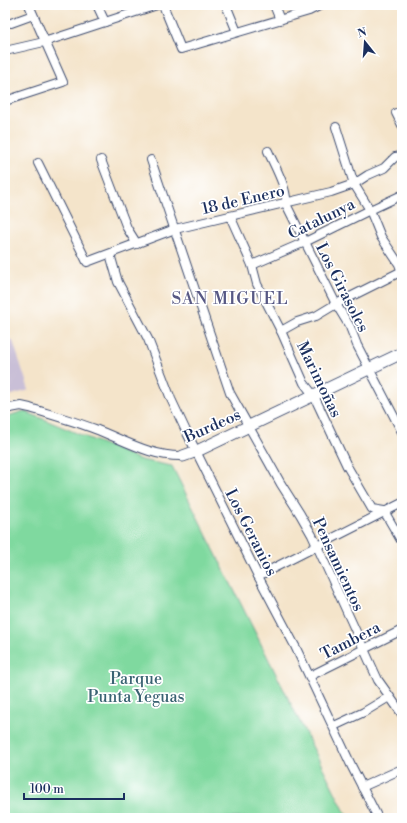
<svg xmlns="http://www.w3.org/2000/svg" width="407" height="823" font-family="'Libre Bodoni',serif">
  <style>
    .industrial { fill: #c9bfd7 }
    .green { fill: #7fd99f; stroke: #4d847e }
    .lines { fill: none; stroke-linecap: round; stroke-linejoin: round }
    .street-casing { stroke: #3c4a6e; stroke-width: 10 }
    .secondary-casing { stroke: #3c4a6e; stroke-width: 13 }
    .street { stroke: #fff; stroke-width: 8 }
    .secondary { stroke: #fff; stroke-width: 11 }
    .labels { text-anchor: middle; stroke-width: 3.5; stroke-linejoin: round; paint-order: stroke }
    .street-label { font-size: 16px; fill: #1b2f5e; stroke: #fff }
    .park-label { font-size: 16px; fill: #396272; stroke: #fff }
    .neighbourhood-label { font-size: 17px; letter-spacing: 1px; fill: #575884; stroke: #fff }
  </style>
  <rect width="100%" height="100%" fill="#fff"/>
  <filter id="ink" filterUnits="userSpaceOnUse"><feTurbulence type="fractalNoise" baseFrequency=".025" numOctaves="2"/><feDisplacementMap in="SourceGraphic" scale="8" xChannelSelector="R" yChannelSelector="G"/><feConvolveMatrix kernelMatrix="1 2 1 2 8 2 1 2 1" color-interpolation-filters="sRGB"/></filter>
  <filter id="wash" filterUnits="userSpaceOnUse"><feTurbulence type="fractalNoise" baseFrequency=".012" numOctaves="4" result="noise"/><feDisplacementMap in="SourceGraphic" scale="16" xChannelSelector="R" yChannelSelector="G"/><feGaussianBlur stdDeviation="0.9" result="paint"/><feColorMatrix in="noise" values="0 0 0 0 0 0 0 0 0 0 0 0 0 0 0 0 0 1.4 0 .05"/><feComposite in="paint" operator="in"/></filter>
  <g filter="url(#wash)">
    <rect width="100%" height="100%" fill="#f4e4ca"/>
    <polygon class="industrial" points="5,337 13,341 29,390 5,397"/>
    <polygon class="green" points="24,411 141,460 172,466 348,818 5,818 5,417"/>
  </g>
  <g filter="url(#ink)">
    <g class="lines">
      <g class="street-casing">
        <g id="street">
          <polyline points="97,5 105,22"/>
          <polyline points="163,5 181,49 309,11 321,5"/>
          <polyline points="226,5 237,32"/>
          <polyline points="274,5 280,20"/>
          <polyline points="11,23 33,15"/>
          <polyline points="5,51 44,42 157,5"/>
          <polyline points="5,101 63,82 29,5"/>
          <polyline points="396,113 402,125"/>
          <polyline points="336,127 354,184 370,210 381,237 399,264 402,273"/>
          <path d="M268,151C274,165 288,189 286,204L336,304L350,327L357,345L402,432"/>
          <polyline points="101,160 127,228 137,244"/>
          <polyline points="151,160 230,393 281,484 300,514 312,535 378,680 402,714"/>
          <polyline points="38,163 87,262 175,229 331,192 354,184 368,175 384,168 395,157 402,156"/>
          <polyline points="230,216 252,265 257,284 281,331 304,383 314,396 347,466 372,509 384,511 402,542"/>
          <polyline points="110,254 118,282 148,339 171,399 186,431 258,576 295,646 352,767 378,818"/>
          <polyline points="252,265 305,242 370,210 402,195"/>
          <polyline points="281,331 297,322 316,316 336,304 402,271"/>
          <path d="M5,409L21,406L30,408C52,415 74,421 95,429C124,440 151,457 183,456"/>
          <polyline points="258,576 402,503"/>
          <polyline points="310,676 402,630"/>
          <polyline points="334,726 364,712 389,697"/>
          <polyline points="362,787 402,769"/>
        </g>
      </g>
      <g class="secondary-casing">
        <polyline id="secondary" points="183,456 197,451 402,353"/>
      </g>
      <use href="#street" class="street"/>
      <use href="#secondary" class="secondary"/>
    </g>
  </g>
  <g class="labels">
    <g class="street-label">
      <text transform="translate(243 199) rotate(-13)" y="6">18 de Enero</text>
      <text transform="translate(321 218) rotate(-26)" y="6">Catalunya</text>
      <text transform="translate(343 287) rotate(63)" y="6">Los Girasoles</text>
      <text transform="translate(320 379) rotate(64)" y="6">Marimoñas</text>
      <text transform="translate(212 425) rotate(-24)" y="6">Burdeos</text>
      <text transform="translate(252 532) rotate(63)" y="6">Los Geranios</text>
      <text transform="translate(339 564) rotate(65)" y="6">Pensamientos</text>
      <text transform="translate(350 640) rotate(-27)" y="6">Tambera</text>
    </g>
    <g class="park-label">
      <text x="136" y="684">Parque<tspan x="136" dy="18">Punta Yeguas</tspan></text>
    </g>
    <g class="neighbourhood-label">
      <text x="230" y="304">SAN MIGUEL</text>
    </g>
  </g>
  <rect width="407" height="823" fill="none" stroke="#fff" stroke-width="20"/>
  <g transform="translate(365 42) rotate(343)" stroke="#ffffff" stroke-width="3" paint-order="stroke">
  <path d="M0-3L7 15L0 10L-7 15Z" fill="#1b2f5e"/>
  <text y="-6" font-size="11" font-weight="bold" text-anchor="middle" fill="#1b2f5e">N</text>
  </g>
  <path d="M24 793v6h100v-6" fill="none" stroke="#1b2f5e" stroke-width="2"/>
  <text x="30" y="793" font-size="12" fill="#1b2f5e" stroke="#ffffff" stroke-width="3" paint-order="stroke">100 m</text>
</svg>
